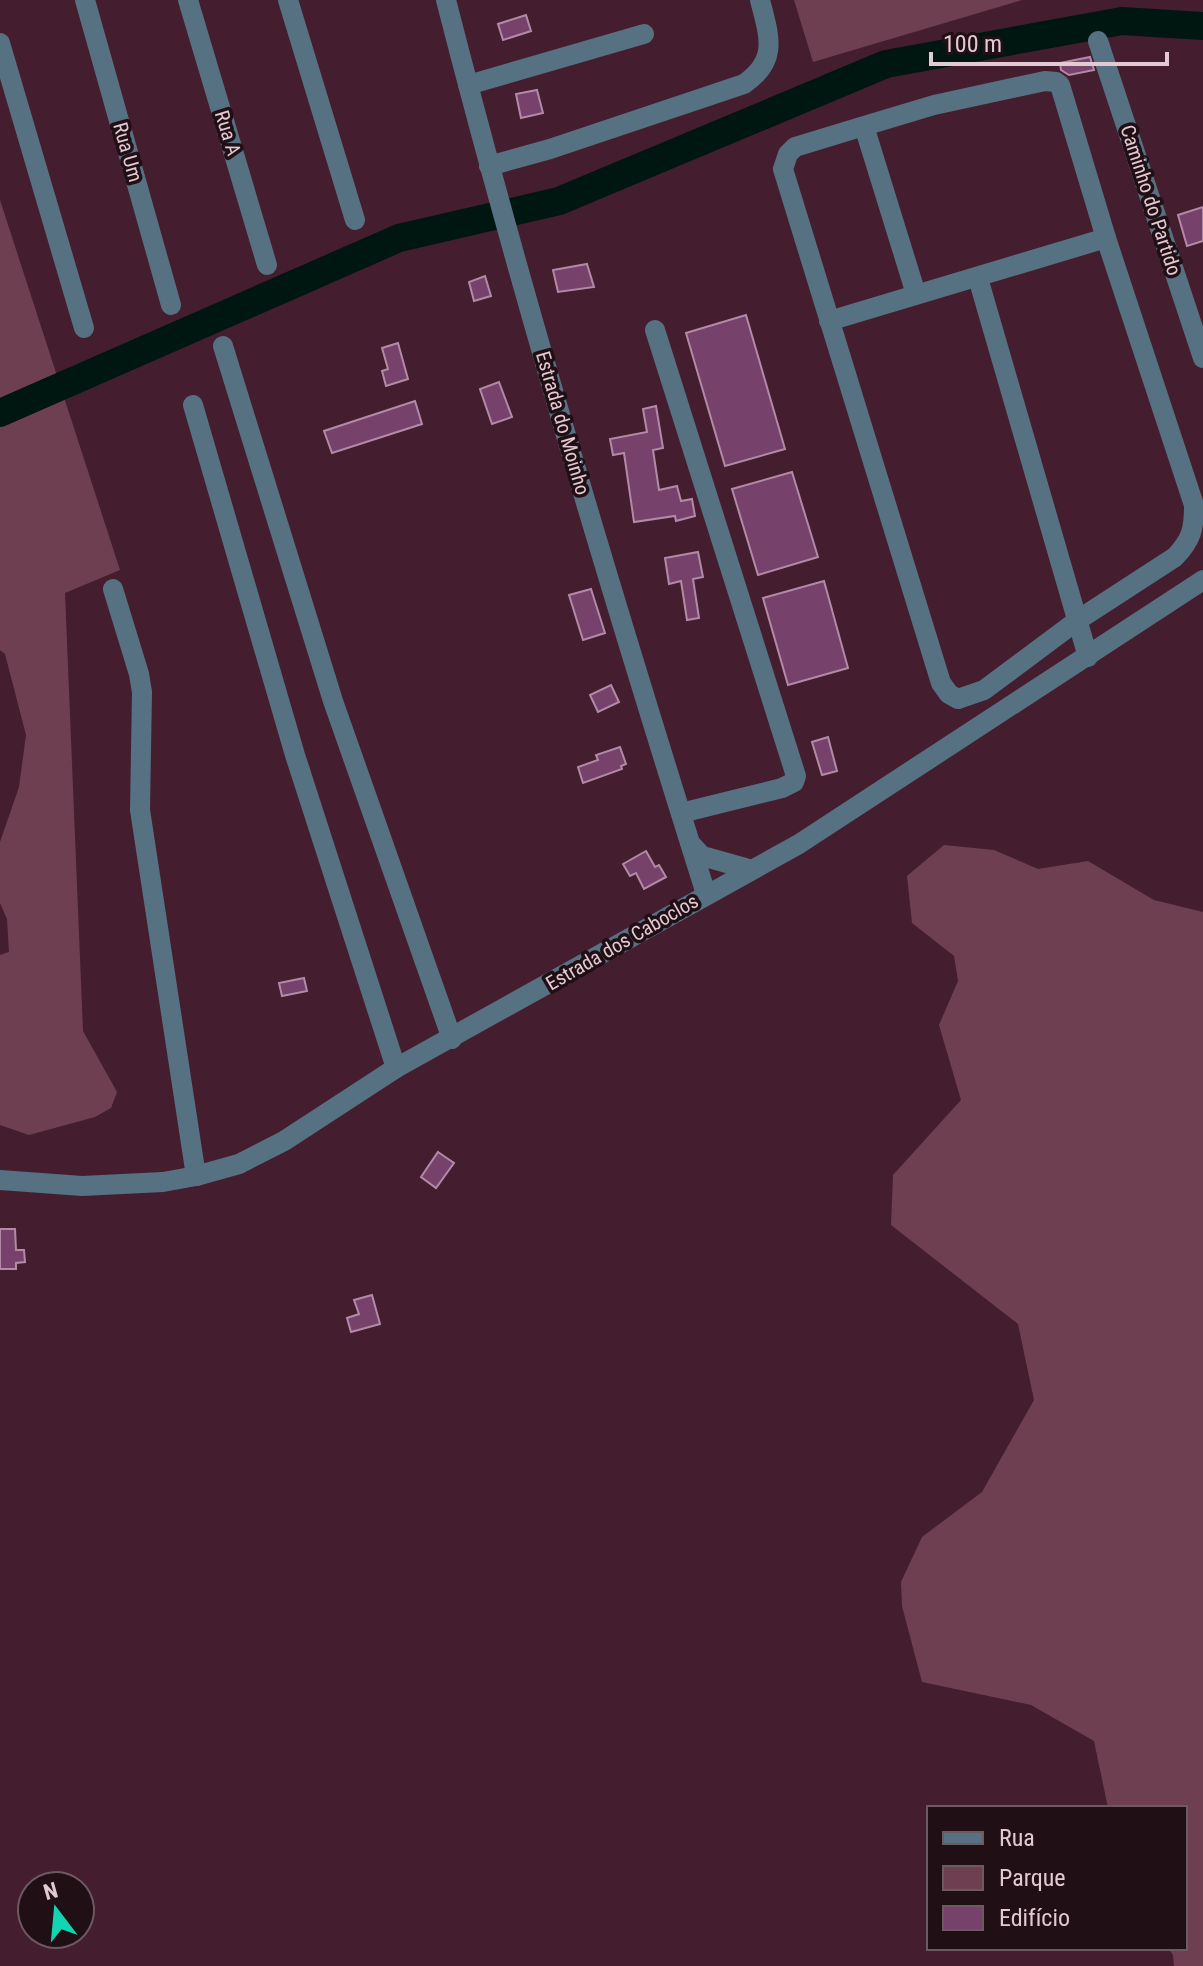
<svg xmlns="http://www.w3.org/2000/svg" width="1203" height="1966" font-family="'Roboto Condensed',sans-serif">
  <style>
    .green { fill: #6e3f51 }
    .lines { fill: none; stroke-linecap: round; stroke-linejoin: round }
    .river { stroke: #001711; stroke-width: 28 }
    .building { fill: #76416a; stroke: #b28aa7; stroke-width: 2 }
    .minor { stroke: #567182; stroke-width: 20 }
    .labels { text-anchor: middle; stroke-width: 7; stroke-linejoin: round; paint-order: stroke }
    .street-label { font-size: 20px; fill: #e3c9d2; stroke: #200f15 }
  </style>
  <rect width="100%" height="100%" fill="#441e2e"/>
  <g class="green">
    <polygon points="794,0 1022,0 813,62"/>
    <polygon points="0,200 120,570 65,593 83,1031 117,1092 111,1108 95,1117 29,1135 0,1125 0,955 9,952 7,919 0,903 0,842 19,787 26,735 5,654 0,650"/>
    <polygon points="944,845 994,850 1038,869 1088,861 1154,900 1203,912 1203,1966 1174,1966 1173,1955 1168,1948 1185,1948 1185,1808 1108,1808 1094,1741 1031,1705 922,1682 902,1606 901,1582 922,1537 982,1492 1034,1400 1018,1324 891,1225 893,1175 961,1100 939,1025 958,981 954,956 912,923 907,876"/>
  </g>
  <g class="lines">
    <polyline class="river" points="0,413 399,238 559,201 886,64 1122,21 1203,26"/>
  </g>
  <g class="building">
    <polygon points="526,15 531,31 503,40 498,24"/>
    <polygon points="1090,57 1094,70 1069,75 1061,70 1060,63"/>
    <polygon points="537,90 543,113 521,118 516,94"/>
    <polygon points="1203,207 1203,241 1187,246 1178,215"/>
    <polygon points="587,264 594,287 558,292 553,270"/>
    <polygon points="485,276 491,296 474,301 469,282"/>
    <polygon points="746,315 785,449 725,466 686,333"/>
    <polygon points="398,343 408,379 386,386 382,371 388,369 382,348"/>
    <polygon points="499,382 512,417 492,424 480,389"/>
    <polygon points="415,401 422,424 332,453 324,431"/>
    <polygon points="656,406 663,448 653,450 659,490 677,486 681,501 692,499 695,516 676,521 675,516 634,522 624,453 613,455 610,439 647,432 643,409"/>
    <polygon points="792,472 818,557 758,575 732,489"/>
    <polygon points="698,552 703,577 693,579 699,618 687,620 681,581 669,584 665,558"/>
    <polygon points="824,581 848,668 788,685 763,598"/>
    <polygon points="591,589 605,633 583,640 569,595"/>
    <polygon points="611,685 619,702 598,712 590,695"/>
    <polygon points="828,737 837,771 822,775 812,742"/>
    <polygon points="620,747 626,764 621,766 622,769 583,783 578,767 598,760 596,755"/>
    <polygon points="646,851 655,867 659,865 666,877 644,889 636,873 630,876 623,864"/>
    <polygon points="304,978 307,991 282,996 279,983"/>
    <polygon points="438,1152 454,1163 436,1188 421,1177"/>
    <polygon points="0,1229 15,1229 16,1250 24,1250 25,1262 16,1263 16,1269 0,1269"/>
    <polygon points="372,1295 380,1324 351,1332 347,1318 359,1314 354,1300"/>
  </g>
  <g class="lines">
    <g class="minor">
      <polyline points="85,0 171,305"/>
      <polyline points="188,0 267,265"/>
      <polyline points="288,0 355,220"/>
      <path d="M446,0C523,301 613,598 706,894"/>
      <polyline points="1098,41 1203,358"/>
      <polyline points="0,43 84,328"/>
      <polyline points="468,85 644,34"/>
      <path d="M864,126L934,105L1045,81L1056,82L1060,85L1106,238L1194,505C1194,529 1192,539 1175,557L1078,620L984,690L958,699L949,694L941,683L783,169L788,154L795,147L864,126L916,294"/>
      <path d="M489,166L550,149L744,84C779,60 769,36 760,0"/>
      <polyline points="978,278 1088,657"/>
      <polyline points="829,321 1106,238"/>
      <polyline points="655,330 796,776 794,782 782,788 681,813"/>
      <polyline points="223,346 333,701 452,1039"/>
      <polyline points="193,405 295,755 396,1068"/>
      <polyline points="113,589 139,674 142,692 140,810 196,1176"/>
      <polyline points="690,843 702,856 745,868 746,872"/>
      <polyline points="0,1180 82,1186 163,1182 196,1176 239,1164 284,1141 396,1068 799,844 1203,580"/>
    </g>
  </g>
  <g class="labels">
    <g class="street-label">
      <text transform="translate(228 133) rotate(73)" y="7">Rua A</text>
      <text transform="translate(128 152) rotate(74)" y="7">Rua Um</text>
      <text transform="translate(1151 200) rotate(72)" y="7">Caminho do Partido</text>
      <text transform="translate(563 423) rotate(74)" y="7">Estrada do Moinho</text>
      <text transform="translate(622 942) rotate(-30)" y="7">Estrada dos Caboclos</text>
    </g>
  </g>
  <rect x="927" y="1806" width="260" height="144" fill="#200f15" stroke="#6e5961" stroke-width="2"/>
  <rect x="943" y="1832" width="40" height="12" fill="#567182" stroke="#6e5961" stroke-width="2"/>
  <text x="999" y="1846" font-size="24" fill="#e3c9d2">Rua</text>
  <rect x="943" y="1866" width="40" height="24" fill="#6e3f51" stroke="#6e5961" stroke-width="2"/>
  <text x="999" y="1886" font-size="24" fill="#e3c9d2">Parque</text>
  <rect x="943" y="1906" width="40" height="24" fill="#76416a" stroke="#6e5961" stroke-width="2"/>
  <text x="999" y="1926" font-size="24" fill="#e3c9d2">Edifício</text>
  <g transform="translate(56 1910) rotate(344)"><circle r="38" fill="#200f15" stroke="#6e5961" stroke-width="2"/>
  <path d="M0-6L14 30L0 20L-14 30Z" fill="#12d5b4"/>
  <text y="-12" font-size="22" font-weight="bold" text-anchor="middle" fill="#e3c9d2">N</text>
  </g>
  <path d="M931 52v12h236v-12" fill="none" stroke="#e3c9d2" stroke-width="4"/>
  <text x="943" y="52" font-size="24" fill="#e3c9d2" stroke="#200f15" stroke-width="6" paint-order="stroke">100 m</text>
</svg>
